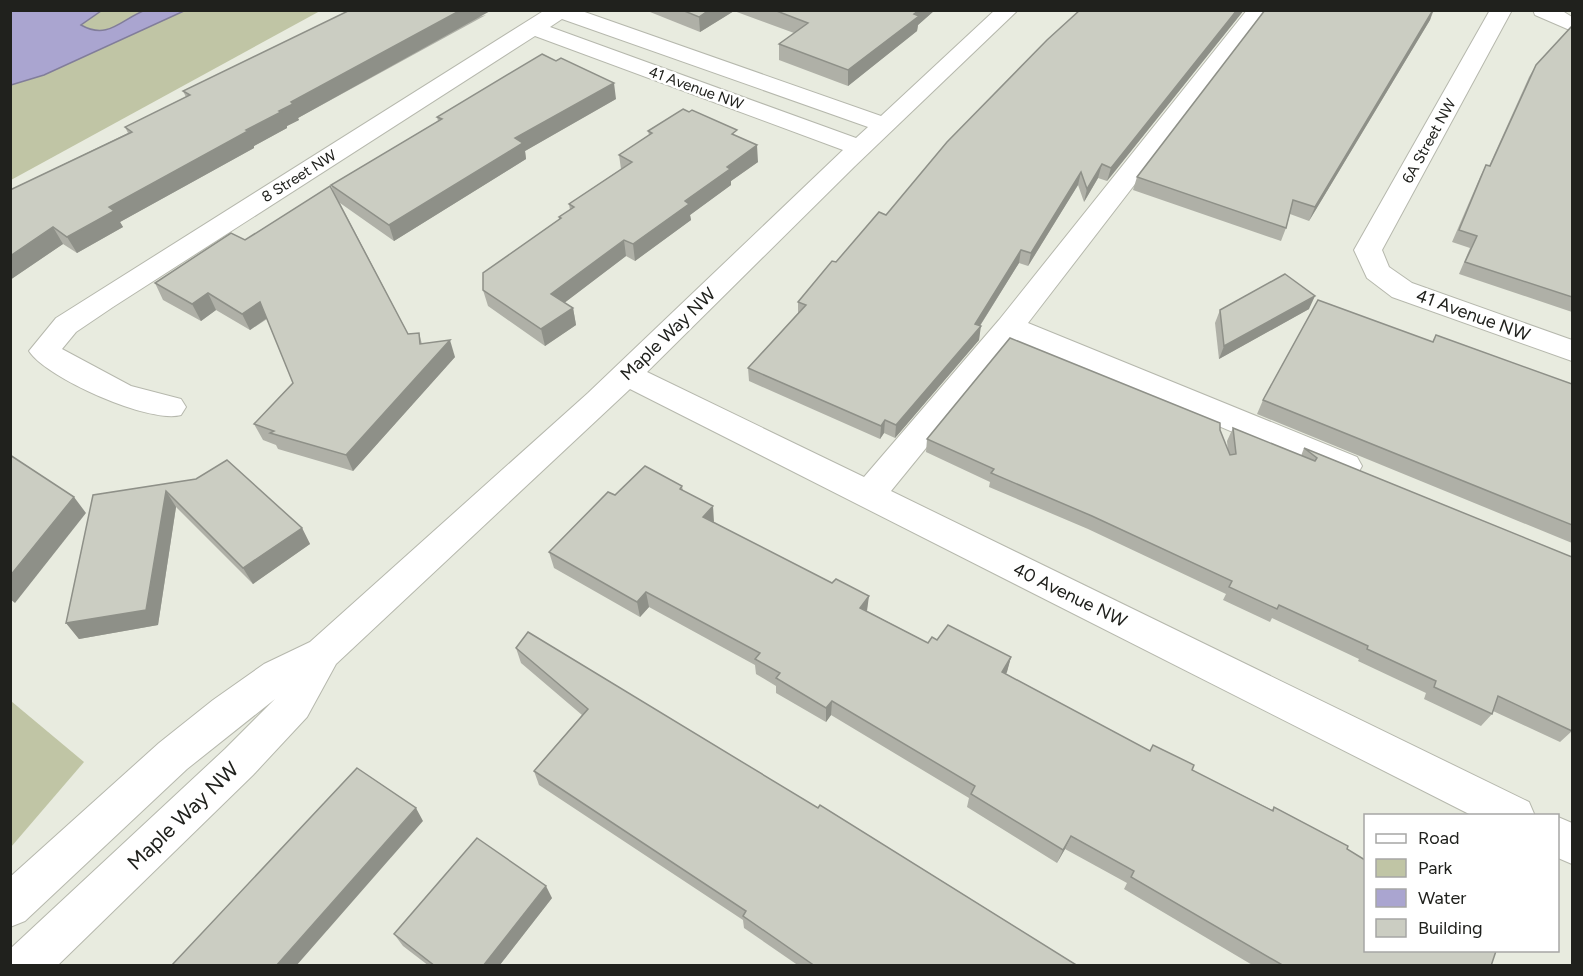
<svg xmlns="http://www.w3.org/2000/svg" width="1583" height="976" font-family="Figtree,sans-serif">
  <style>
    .green { fill: #c0c5a5 }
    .water { fill: #aaa5d0; stroke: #817d9a; stroke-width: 1.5 }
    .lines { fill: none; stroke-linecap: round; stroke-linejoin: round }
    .minor-casing { stroke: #b6b8ad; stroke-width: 2 }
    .minor { fill: #fff; fill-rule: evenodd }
    .wall { fill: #afb0a7 }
    .shaded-wall { fill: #8e9088 }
    .building { fill: #cbcdc2; stroke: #8e9088; stroke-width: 1.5 }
    .labels { text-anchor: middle; stroke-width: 5; stroke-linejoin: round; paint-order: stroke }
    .far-street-label { font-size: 15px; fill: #20211d; stroke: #fff }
    .street-label { font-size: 18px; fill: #20211d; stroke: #fff }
    .near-street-label { font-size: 21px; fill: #20211d; stroke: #fff }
  </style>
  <rect width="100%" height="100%" fill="#e8ebdf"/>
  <g class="green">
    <polygon points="11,11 320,11 11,180"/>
    <polygon points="11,701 84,762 11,847"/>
  </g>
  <path class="water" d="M11,10L101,11L81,25C109,41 122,18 146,10C156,7 173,10 184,11L44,75L11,85Z"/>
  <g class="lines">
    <g class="minor-casing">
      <g id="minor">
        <path d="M545,10H579L881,116L995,10H1018L855,166L647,372L864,477L999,320L1247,10H1269L1028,323L1357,457L1362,466L1357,475L1346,478L1335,475L1014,340L891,491L1529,802L1535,816H1473L630,389L336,664L307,717L253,775L57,966H10V949L225,749L275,699L187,769L25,921L10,927V877L159,743L213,700L264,664L310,642L588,393L843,150L535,36L113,307L76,332L62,349L131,386L181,399L186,407L181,415C150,424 46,378 29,351L56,318ZM562,19L868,127L856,138L550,27Z"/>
        <polygon points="1490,10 1512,10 1382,250 1389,267 1412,283 1572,340 1572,361 1392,297 1367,278 1354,250"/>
        <polygon points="1533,10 1561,10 1572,17 1572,31 1535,15"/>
        <polygon points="1558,817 1572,823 1572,864 1558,858"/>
      </g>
    </g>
    <use href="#minor" class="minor"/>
  </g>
  <g class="wall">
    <polygon points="645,10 935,10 918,25 917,31 848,86 779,60 779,44 794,33 734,11 700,32"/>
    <polygon points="1244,10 1107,181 1098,178 1084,202 1078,185 1028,266 1019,263 980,326 979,340 895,438 884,433 880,439 749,381 748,368 798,313 798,302 836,262 886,215"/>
    <polygon points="1434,10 1430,20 1309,221 1290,214 1286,228 1281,241 1133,190 1137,177"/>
    <polygon points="486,15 298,118 299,120 287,126 287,128 254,146 254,148 120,222 123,227 77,253 63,244 10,280 10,190 128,133 125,127 186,97 183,91"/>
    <polygon points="1572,26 1572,312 1459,274 1470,248 1452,242 1480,177 1486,165 1489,166 1529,77 1536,65"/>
    <polygon points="616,99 525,151 526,159 394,241 340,203 408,334 419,333 422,344 455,357 353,471 278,449 276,445 263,440 254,424 293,383 267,319 250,330 216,310 201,321 163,300 155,283 245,240 333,191 331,185 438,121 437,117"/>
    <polygon points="648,131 737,136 758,162 731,181 731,185 690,215 691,220 635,261 626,256 564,303 573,308 576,325 545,346 488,306 483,290 559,220 559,217 570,210 569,204 621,169 619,155 649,135"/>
    <polygon points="1309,309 1219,359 1215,323 1220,310"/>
    <polygon points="1436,335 1572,384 1572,543 1257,414 1263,400 1432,342"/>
    <polygon points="1233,428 1301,456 1304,448 1572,557 1572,731 1560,742 1493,711 1492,714 1481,726 1424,699 1426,693 1358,661 1359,659 1272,618 1270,622 1223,600 1226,594 1088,529 989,487 990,482 926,452 927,439 1220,430 1228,452 1227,441"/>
    <polygon points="196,479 302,528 310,544 253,584 176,507 158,625 79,639 66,623 93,495"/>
    <polygon points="682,486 683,491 714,522 867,611 928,643 937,640 1011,657 1006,674 1150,751 1192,770 1272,810 1274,807 1347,849 1491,966 1254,966 1124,889 1127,883 1065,849 1057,863 967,807 969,798 831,715 826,722 776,693 776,686 756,674 755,665 649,607 640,617 554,568 549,552 615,495"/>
    <polygon points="516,648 1078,966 799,966 744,928 743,920 539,785 534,771 582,715 521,663"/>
    <polygon points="552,898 499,966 429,966 403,946 394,934"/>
  </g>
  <g class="shaded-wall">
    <polygon points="461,10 492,10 298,118 299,120 287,126 287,128 254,146 254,148 120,222 123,227 77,253 67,237 109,207 279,111 291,102"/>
    <polygon points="709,10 734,10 734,11 700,32 699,17"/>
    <polygon points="919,10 935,10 918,25 917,31 848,86 848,70"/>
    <polygon points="1237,10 1244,10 1107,181 1111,168"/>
    <polygon points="1433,10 1430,20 1309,221 1315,207"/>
    <polygon points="614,83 616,99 525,151 526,159 394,241 389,225 515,138"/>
    <polygon points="757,145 758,162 731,181 731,185 690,215 691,220 635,261 633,244 727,167"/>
    <polygon points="1102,164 1098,178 1084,202 1087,189"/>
    <polygon points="1081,172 1078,185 1028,266 1031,253"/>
    <polygon points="53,227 63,244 10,280 10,256"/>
    <polygon points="624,240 626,256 555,310 551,294"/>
    <polygon points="1021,250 1019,263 974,335 981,326 979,340 895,438 896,425 975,324"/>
    <polygon points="208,293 216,310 201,321 192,304"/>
    <polygon points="1315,296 1309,309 1219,359 1224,346"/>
    <polygon points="260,302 267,318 250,330 242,314"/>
    <polygon points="573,308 576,325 545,346 541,329"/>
    <polygon points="450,340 455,357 353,471 346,455"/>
    <polygon points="885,420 884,433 880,439 881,426"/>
    <polygon points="166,491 176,507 158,625 79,639 66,623"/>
    <polygon points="74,497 86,513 15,603 10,599 10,576"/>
    <polygon points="713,506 714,522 703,517"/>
    <polygon points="302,528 310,544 253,584 243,568"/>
    <polygon points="646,592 649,607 640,617 637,602"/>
    <polygon points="869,596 867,611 860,608"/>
    <polygon points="1011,657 1007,672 998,686 1002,672"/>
    <polygon points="832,701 831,715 826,722 826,708"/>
    <polygon points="416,808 423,821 296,966 276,966"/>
    <polygon points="1071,836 1065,849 1057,863 1063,850"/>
    <polygon points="546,886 552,898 499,966 483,966"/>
  </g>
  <g class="building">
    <polygon points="350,10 461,10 291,102 293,104 279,111 281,112 246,130 248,131 109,207 114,211 67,237 53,227 10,256 10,190 132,132 125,127 190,95 183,91"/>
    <polygon points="682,10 709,10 699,17"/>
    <polygon points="774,10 919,10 914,14 919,16 848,70 779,44 808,23"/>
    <polygon points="1080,10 1237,10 1111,168 1102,164 1087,189 1081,172 1031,253 1021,250 975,324 981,326 896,425 885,420 881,426 748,368 806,305 798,302 832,261 836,262 879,212 886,215 947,142 1047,40"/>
    <polygon points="1265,10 1433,10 1315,207 1293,200 1286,228 1137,177"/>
    <polygon points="1572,26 1572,297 1465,262 1477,236 1459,230 1486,165 1490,166 1536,65"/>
    <polygon points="542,54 556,61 561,58 614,83 515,138 523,143 389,225 331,185 442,119 437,117"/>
    <polygon points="683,109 689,112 692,110 737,130 732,134 757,145 727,167 730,169 685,201 689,204 633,244 624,240 551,294 573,308 541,329 483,290 483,273 561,218 559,217 574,207 569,204 632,162 619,155 652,133 648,131"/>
    <polygon points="330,186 408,334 419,333 420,344 450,340 346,455 270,433 274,431 254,424 293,383 260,302 242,314 208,293 192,304 155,283 231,233 245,240"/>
    <polygon points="1285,274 1315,296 1224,346 1220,310"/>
    <polygon points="1318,300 1433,342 1436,335 1572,384 1572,525 1263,400"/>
    <polygon points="1010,338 1220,423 1220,430 1230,455 1236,454 1233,428 1315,461 1317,458 1304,448 1572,557 1572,731 1498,696 1492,714 1434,687 1436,681 1367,649 1368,646 1279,605 1277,609 1229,587 1232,581 1092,516 991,473 994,469 927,439"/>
    <polygon points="10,455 74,497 10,576"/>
    <polygon points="227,460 302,528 243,568 166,491 146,610 66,623 93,495 196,479"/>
    <polygon points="645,466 682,486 680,489 713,506 703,517 832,583 836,579 869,596 860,608 928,643 932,637 937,640 948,625 1011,657 1002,672 1150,751 1153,745 1194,765 1192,770 1273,811 1274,807 1348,846 1347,849 1365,860 1365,951 1496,951 1491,966 1284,966 1131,877 1134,871 1071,836 1063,850 971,794 975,786 832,701 826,708 776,678 780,673 755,659 760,653 646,592 637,602 549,552 608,492 615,495"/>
    <polygon points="528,632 818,808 820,805 1078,966 815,966 743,916 746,911 534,771 588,709 516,648"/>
    <polygon points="357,768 416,808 276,966 171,966"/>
    <polygon points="477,838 546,886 483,966 435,966 394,934"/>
  </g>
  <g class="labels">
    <g class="far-street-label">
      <text transform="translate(696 88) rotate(20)" y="5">41 Avenue NW</text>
      <text transform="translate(1429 141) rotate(-61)" y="5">6A Street NW</text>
      <text transform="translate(299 176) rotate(-32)" y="5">8 Street NW</text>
    </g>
    <g class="street-label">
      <text transform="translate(1473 315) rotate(20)" y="6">41 Avenue NW</text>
      <text transform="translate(668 334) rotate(-44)" y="6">Maple Way NW</text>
      <text transform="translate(1070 595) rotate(26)" y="6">40 Avenue NW</text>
    </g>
    <g class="near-street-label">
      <text transform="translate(183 816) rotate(-44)" y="7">Maple Way NW</text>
    </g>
  </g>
  <rect width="1583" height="976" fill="none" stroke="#20211d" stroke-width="24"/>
  <rect x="1364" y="814" width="195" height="138" fill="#ffffff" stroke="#a6a6a5" stroke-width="1.5"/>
  <rect x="1376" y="834" width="30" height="9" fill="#ffffff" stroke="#a6a6a5" stroke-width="1.5"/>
  <text x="1418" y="844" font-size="18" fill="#20211d">Road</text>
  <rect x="1376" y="859" width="30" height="18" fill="#c0c5a5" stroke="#a6a6a5" stroke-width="1.5"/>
  <text x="1418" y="874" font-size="18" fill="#20211d">Park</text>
  <rect x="1376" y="889" width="30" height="18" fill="#aaa5d0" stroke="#a6a6a5" stroke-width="1.5"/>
  <text x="1418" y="904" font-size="18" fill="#20211d">Water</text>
  <rect x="1376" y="919" width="30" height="18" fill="#cbcdc2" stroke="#a6a6a5" stroke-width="1.5"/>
  <text x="1418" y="934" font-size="18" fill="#20211d">Building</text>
</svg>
